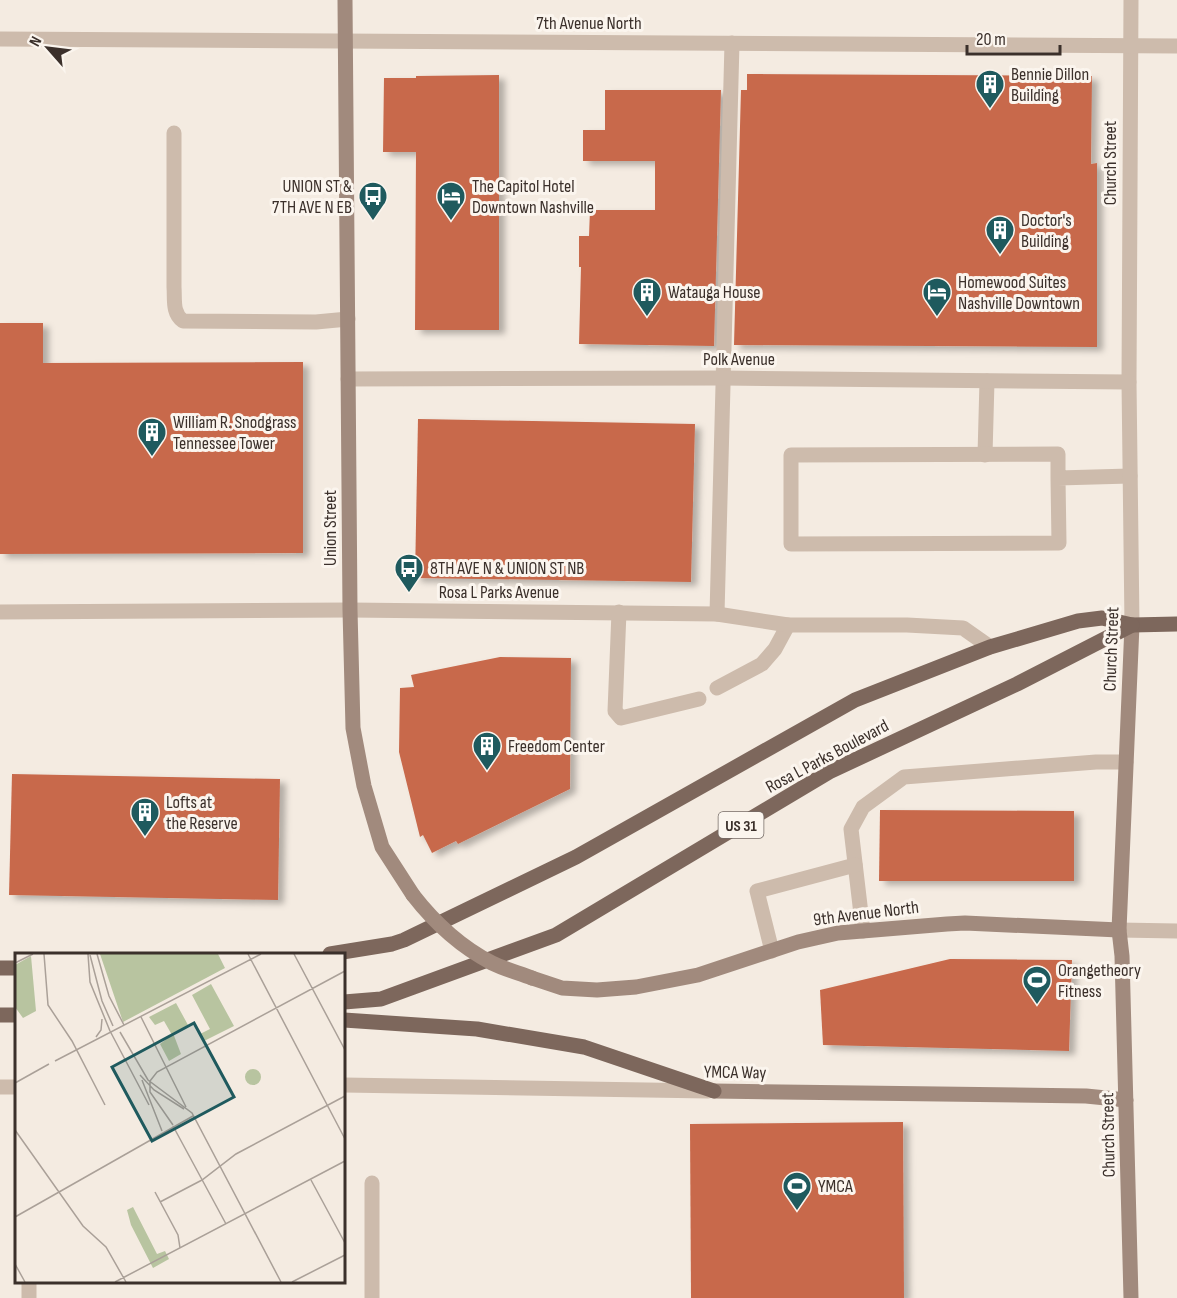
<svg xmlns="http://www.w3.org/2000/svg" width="1177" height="1298" font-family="'Sofia Sans Condensed',sans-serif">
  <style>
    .building { fill: #c8694b; filter: url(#shadow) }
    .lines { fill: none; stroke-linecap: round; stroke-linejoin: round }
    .service { stroke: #cdbbac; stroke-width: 15 }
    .minor { stroke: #cdbbac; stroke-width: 15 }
    .tertiary { stroke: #cdbbac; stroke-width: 15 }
    .secondary { stroke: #a18a7d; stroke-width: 15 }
    .primary { stroke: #7d675c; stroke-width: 15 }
    .secondary-bridge { stroke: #a18a7d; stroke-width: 15 }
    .labels { text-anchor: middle; stroke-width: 6; stroke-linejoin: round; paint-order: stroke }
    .shield { fill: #fbf5ee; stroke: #756b66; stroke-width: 1.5 }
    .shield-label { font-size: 16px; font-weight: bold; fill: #3b302b }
    .street-label { font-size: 18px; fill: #3b302b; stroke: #fbf5ee }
    .poi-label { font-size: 18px; fill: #3b302b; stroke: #fbf5ee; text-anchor: start }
    .inset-road { fill: none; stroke: #aaa098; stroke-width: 1.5 }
    .view { fill: #1f5a5e; fill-opacity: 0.15; stroke: #1f5a5e; stroke-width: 3 }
    .inset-edge { fill: none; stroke: #3b302b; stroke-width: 3 }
  </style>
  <defs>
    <filter id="shadow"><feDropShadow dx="6" dy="4" stdDeviation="3" flood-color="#0004"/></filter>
  </defs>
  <rect width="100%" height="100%" fill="#f4ebe1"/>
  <g class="building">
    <polygon points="747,74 1092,76 1091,164 1097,163 1097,347 734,345 741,90 747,90"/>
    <polygon points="499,75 499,330 415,330 416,152 383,152 384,78 416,78 416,76"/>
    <polygon points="605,90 721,90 714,346 579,344 581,267 579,267 579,236 589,236 590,210 655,210 655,161 583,161 583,130 605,130"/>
    <polygon points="0,323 43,323 43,363 303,362 303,553 0,554"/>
    <polygon points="418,419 695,424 691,582 415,578"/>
    <polygon points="500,657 571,658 570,789 458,844 456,841 432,853 423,835 420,837 399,752 400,688 414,687 411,675"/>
    <polygon points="12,774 280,779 278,900 9,895"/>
    <polygon points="880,810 1074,811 1074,881 879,881"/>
    <polygon points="950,959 1072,960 1069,1051 823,1045 820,990"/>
    <polygon points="903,1122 904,1298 691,1298 690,1124"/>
  </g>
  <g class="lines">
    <g class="service">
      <path d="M174,133V287C175,299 172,313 183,321L316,322L348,319"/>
      <polyline points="985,455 987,381"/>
      <polyline points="1058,478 1058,454 791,455 791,544 1059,543 1058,478 1130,476"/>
      <polyline points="619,612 615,711 621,718 699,699"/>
      <polyline points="717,614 732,43"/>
      <polyline points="717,688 762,664 775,649 788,625"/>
      <polyline points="863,931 851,829 863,807 904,777 1096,762 1126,762"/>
      <polyline points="772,951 757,891 855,865"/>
      <polyline points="29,1282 29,1298"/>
      <polyline points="372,1298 372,1183"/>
    </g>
    <g class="minor">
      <polyline points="1131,0 1129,382 1132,625"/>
      <polyline points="0,39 1177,46"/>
      <polyline points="348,379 723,378 1129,382"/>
    </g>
    <g class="tertiary">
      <polyline points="0,612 350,610 717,614 788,625 907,625 963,628 990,647"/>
      <polyline points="1119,930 1177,931"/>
      <polyline points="344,1085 708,1091"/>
      <polyline points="0,1087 16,1087"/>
    </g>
    <g class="secondary">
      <polyline points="345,0 350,610 353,728 364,786 382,847 413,895"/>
      <polyline points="532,978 562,988 597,990 636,987 698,975 798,942 838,933 947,924 965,923 1119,930"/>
      <polyline points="714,1091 1086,1096 1126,1100"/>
      <polyline points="1131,1298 1122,956 1119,930 1132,625"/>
    </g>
    <g class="primary">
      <polyline points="330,954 392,944 404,940 576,857 855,700 990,647 1078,621 1102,618 1132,625 1177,624"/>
      <polyline points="0,968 16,968"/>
      <polyline points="344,1002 381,999 556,935 829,772 1017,684 1132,625"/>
      <polyline points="0,1015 16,1015"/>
      <polyline points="344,1020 477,1029 584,1047 714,1091"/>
    </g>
    <path class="secondary-bridge" d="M413,895C434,922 461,947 492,963C504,969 519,973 532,978"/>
  </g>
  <defs>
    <g id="building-pin" transform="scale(1.5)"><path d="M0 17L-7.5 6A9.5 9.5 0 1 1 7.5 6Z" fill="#1f5a5e" stroke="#fbf5ee"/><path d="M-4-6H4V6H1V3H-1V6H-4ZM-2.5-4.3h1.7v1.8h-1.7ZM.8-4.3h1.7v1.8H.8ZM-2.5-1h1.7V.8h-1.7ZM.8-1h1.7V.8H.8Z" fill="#fff"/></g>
    <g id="bus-pin" transform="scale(1.5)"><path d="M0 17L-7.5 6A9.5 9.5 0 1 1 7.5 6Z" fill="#1f5a5e" stroke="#fbf5ee"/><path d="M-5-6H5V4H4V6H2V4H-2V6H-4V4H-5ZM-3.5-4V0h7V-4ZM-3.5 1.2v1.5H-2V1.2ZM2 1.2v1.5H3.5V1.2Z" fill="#fff"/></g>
    <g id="hotel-pin" transform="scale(1.5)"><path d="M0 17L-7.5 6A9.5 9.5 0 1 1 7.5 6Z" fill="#1f5a5e" stroke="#fbf5ee"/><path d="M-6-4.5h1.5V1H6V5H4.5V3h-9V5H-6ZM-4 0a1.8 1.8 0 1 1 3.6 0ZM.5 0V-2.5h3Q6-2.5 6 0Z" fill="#fff"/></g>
    <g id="stadium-pin" transform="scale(1.5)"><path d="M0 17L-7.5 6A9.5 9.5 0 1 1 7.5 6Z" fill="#1f5a5e" stroke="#fbf5ee"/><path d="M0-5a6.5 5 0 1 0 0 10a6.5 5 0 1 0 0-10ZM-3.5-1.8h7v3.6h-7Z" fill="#fff"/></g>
  </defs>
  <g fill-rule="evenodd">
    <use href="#building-pin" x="990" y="84"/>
    <use href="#bus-pin" x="373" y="196"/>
    <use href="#hotel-pin" x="451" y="196"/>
    <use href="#building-pin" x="1000" y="230"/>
    <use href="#building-pin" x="647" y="292"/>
    <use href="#hotel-pin" x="937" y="292"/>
    <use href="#building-pin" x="152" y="432"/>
    <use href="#bus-pin" x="409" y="568"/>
    <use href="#building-pin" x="487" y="746"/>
    <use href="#building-pin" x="145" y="812"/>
    <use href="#stadium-pin" x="1037" y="980"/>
    <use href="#stadium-pin" x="797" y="1186"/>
  </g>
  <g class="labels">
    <rect class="shield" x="718.5" y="812" width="45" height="26" rx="4.5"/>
    <g class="shield-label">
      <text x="741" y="831">US 31</text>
    </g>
    <g class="street-label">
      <text x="589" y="29">7th Avenue North</text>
      <text transform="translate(1110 163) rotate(-90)" y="6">Church Street</text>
      <text x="739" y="365">Polk Avenue</text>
      <text transform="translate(330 528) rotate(-90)" y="6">Union Street</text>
      <text x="499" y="598">Rosa L Parks Avenue</text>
      <text transform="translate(1111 649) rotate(-88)" y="6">Church Street</text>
      <text transform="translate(827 756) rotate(-28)" y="6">Rosa L Parks Boulevard</text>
      <text transform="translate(866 913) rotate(-7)" y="6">9th Avenue North</text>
      <text transform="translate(735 1072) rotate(1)" y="6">YMCA Way</text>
      <text transform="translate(1108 1135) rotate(-91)" y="6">Church Street</text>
    </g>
    <g class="poi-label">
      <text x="1011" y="80">Bennie Dillon<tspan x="1011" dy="21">Building</tspan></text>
      <text x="352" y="192" text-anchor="end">UNION ST &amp;<tspan x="352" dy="21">7TH AVE N EB</tspan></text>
      <text x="472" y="192">The Capitol Hotel<tspan x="472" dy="21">Downtown Nashville</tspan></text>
      <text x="1021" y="226">Doctor's<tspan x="1021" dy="21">Building</tspan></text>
      <text x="958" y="288">Homewood Suites<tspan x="958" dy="21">Nashville Downtown</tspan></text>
      <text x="668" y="298">Watauga House</text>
      <text x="173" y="428">William R. Snodgrass<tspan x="173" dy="21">Tennessee Tower</tspan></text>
      <text x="430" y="574">8TH AVE N &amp; UNION ST NB</text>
      <text x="508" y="752">Freedom Center</text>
      <text x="166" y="808">Lofts at<tspan x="166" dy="21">the Reserve</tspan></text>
      <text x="1058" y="976">Orangetheory<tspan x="1058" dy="21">Fitness</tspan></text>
      <text x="818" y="1192">YMCA</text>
    </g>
  </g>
  <g transform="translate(15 953)">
    <rect width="330" height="330" fill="#f4ebe1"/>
    <path d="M85,1H203L210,15L108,69ZM16,3L21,58L8,65L0,54V12ZM196,31L219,73L189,88L185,81L195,76L177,42ZM161,50L173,72L158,80L166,101L154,108L145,91L157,82L149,68L140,72L134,64ZM230 124a8 8 0 1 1 16 0a8 8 0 1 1-16 0ZM118,254L142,301L150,298L154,306L138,315L116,272L112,257Z" fill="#b8c4a0"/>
    <path class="inset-road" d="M29,1L33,52L57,88L90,152M73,1L75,29L95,78M82,1L94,43L109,72M233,1L330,186M279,1L330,97M75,2L87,48L98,73M0,10L18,1M126,64L171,154M95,78L134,152M105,79L133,127L177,160L266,329M81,84L86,77L87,66M40,108L246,1M125,122L139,137L169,156M127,127L147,178M0,130L34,111M158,172L135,139V128L142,119L330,18M158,173L211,271M0,177L68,273L91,294L111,329M296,227L330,290M140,239L163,282L165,295M145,249L187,227L221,201L330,143M0,264L178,163M0,311L10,329M100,329L330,208M277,329L330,302"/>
    <path class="view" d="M179,70L219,144L137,188L97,114Z"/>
    <rect width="330" height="330" class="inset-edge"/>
  </g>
  <g transform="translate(48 48) rotate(298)" stroke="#fbf5ee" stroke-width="4.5" paint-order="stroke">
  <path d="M0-4.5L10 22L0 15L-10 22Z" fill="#3b302b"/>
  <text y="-9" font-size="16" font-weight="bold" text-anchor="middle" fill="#3b302b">N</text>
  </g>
  <path d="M967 45v9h93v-9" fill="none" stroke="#3b302b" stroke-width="3"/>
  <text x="976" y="45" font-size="18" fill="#3b302b" stroke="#fbf5ee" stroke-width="4.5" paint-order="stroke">20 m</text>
</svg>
